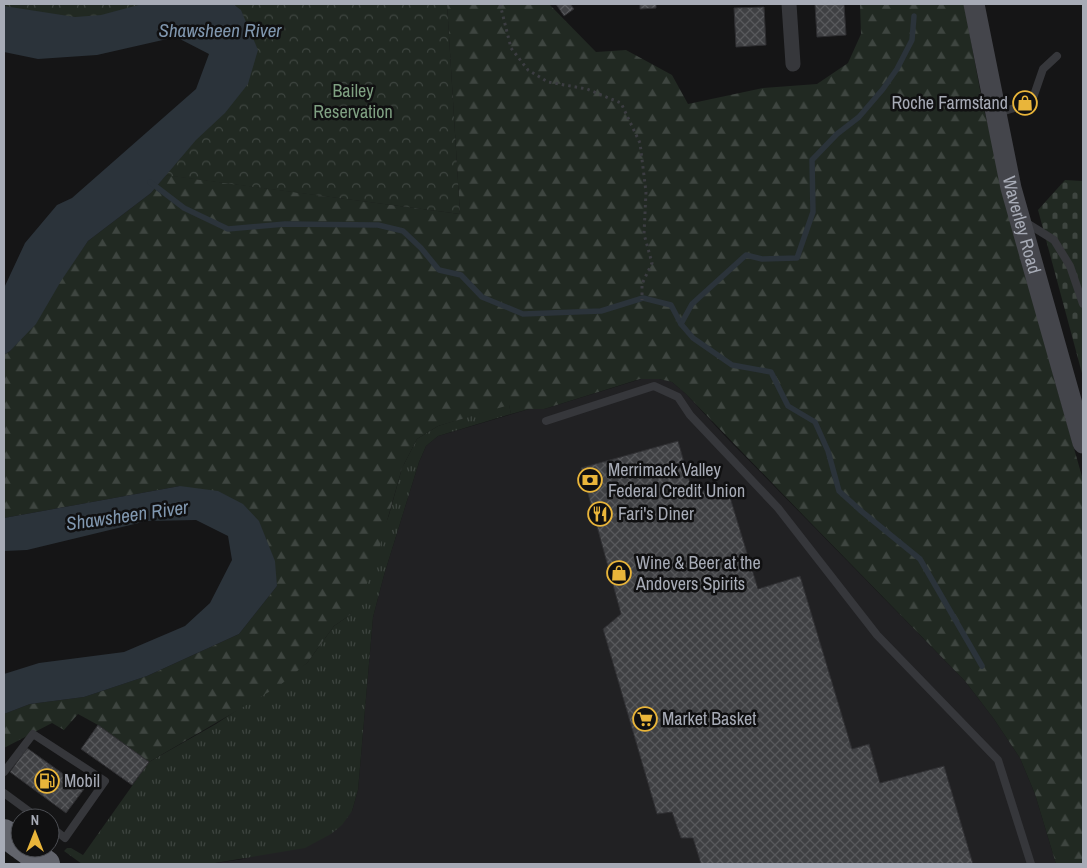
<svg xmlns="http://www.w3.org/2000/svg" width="1087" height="868" font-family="'Archivo Narrow',sans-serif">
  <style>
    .built { fill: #212123 }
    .grass { fill: url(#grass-tufts) }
    .forest { fill: url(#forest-firs) }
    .cemetery { fill: url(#cemetery-stones) }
    .park { fill: url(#park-crowns) }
    .water { fill: #2b333a }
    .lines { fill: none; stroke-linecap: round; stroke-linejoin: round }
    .stream { stroke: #2b333a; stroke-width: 5.5 }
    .building { fill: url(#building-cross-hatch); stroke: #2f2f32 }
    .path { stroke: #3c3d42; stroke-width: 3; stroke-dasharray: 2.5 4; stroke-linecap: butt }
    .lane { stroke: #36373b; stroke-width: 8 }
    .street { stroke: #36373b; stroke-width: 15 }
    .secondary { stroke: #44454b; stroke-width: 21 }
    .highway { stroke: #62646c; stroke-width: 28 }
    .labels { text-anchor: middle; stroke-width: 5; stroke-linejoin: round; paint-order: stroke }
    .park-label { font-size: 18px; fill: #7fa082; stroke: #101011 }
    .poi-label { font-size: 18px; fill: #a7abb6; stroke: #101011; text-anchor: start }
    .street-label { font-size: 18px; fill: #a7abb6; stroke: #101011 }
    .water-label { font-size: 19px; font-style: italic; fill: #8097af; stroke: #101011 }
  </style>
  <defs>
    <pattern id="grass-tufts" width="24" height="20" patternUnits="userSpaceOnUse" patternTransform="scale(1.25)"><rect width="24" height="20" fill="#212922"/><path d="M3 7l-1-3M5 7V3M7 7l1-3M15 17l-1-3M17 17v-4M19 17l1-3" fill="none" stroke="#3e4540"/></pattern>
    <pattern id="forest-firs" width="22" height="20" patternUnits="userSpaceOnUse" patternTransform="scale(1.25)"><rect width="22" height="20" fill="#212922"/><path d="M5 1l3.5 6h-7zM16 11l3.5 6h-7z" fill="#3e4540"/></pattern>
    <pattern id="cemetery-stones" width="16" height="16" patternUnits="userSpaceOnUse" patternTransform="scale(1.25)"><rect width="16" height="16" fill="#212922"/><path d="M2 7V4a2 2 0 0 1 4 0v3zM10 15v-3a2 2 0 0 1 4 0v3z" fill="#3e4540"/></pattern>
    <pattern id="park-crowns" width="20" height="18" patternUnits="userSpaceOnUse" patternTransform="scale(1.25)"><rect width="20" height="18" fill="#212922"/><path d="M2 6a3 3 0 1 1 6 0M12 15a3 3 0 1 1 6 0" fill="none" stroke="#3e4540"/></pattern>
    <pattern id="building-cross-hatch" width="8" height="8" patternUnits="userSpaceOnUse" patternTransform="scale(1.25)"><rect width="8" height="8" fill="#3f4043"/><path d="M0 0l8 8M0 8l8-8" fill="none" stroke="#58595c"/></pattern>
  </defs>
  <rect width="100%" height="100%" fill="#151516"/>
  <polygon class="built" points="641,379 659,379 672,382 686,394 725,436 965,681 994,719 1020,758 1035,794 1056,864 209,864 243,859 352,811 358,790 373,617 384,575 419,462 426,446 438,436 529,409 544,409"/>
  <polygon class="grass" points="509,404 511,414 438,436 426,446 419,462 384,575 373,617 358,790 352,811 342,825 331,834 305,848 209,864 82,864 64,851 67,848 71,848 83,855 149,762 216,724 307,663 334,626 350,615 389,515 402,468 417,439 438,426"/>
  <polygon class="forest" points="447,4 549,4 596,52 626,50 672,75 688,104 763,88 817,84 848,63 861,34 860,4 964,4 983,106 1056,385 1083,480 1083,864 1056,864 1035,794 1020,758 994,719 965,681 803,515 686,394 672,382 659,379 640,379 544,409 529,409 511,414 509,405 438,426 417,439 402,468 372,574 350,615 334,626 307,663 279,686 149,762 98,725 78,714 64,730 52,723 4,748 4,714 30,704 84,697 147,676 239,634 277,586 180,486 4,518 4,355 10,351 88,241 151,193 166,175 460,214"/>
  <polygon class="cemetery" points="1065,180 1083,181 1083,377 1038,210"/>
  <polygon class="park" points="4,4 447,4 460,214 141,172 226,53 176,22 4,30"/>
  <g class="water">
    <polygon points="142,4 233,4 241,10 258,50 248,84 225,113 196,140 151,193 88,241 61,281 36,324 10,351 4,355 4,288 25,243 57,205 72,198 196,89 209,54 176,37 97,55 38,59 4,52 4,6 75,17 101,15"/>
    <polygon points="180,486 218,491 243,504 259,521 275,561 277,586 239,634 147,676 84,697 30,704 4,714 4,674 39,663 124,652 185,626 210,603 232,560 228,536 196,520 147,521 27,550 4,551 4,518"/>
  </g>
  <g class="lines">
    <g class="stream">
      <polyline points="150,182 184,208 228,229 285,224 378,225 403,231 421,248 439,270 461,275 482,297 523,314 601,311 643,298 671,305 681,324 693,338 732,365 771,372 788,406 815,422 828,451 839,491 860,510 920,559 982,666"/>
      <polyline points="681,324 692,304 746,255 762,259 797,258 813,212 812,160 837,134 859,117 883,89 897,69 912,40 914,16"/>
    </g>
  </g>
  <g class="building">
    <polygon points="556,4 570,4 574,9 564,16"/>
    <polygon points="640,4 656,4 656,8 640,9"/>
    <polygon points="815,4 844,4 846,35 817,37"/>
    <polygon points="764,7 766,45 736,47 734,8"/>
    <polygon points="678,441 693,494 726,484 758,589 800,576 852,749 869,744 880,783 944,766 973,864 701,864 693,838 681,838 672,812 657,814 603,629 621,614 581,468"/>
    <polygon points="98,725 149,762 132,785 81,749"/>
    <polygon points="27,748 84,789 66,813 10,772"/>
  </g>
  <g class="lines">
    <polyline class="path" points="500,4 511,48 528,70 548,82 587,89 621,103 640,143 646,192 644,234 652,263 642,284 642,300"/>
    <g class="lane">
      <polyline points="998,113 1024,105 1033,98 1043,69 1057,56"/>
      <polyline points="1025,222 1054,240 1070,266 1083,304"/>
      <polyline points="546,421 654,386 678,397 690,415 778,508 877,635 998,760 1031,864"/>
      <polyline points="4,772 33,734 105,781 65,838 55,830 50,837"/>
      <polyline points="4,793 38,818"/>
    </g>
    <polyline class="street" points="789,4 793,64"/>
    <path class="secondary" id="s1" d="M974,4L1011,188L1083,443"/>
    <g class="highway">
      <polyline points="4,833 20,845"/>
      <polyline points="24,848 46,864"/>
    </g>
  </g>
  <defs>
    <g id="shop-ring" transform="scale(1.25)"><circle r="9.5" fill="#101011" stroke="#e9b53a" stroke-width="1.5"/><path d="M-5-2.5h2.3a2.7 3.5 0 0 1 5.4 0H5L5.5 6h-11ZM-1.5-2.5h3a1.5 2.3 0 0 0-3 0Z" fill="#e9b53a"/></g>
    <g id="bank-ring" transform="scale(1.25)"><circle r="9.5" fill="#101011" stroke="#e9b53a" stroke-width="1.5"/><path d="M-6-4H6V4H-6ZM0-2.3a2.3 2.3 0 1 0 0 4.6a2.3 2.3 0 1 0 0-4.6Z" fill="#e9b53a"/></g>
    <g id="restaurant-ring" transform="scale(1.25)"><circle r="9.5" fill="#101011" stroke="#e9b53a" stroke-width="1.5"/><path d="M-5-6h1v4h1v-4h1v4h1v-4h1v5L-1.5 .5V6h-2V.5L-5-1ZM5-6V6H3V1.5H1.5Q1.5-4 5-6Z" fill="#e9b53a"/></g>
    <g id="supermarket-ring" transform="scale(1.25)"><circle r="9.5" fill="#101011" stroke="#e9b53a" stroke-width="1.5"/><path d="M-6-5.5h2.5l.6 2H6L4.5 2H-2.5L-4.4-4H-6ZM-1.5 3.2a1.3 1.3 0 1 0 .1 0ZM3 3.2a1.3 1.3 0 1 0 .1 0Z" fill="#e9b53a"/></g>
    <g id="fuel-ring" transform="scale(1.25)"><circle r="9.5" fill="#101011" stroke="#e9b53a" stroke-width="1.5"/><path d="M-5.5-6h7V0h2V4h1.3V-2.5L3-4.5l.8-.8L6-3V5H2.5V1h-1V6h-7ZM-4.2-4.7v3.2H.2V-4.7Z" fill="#e9b53a"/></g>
  </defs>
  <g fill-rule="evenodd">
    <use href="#shop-ring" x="1025" y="103"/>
    <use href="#bank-ring" x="590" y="480"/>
    <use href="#restaurant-ring" x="600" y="514"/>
    <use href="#shop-ring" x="619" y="573"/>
    <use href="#supermarket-ring" x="645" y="719"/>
    <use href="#fuel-ring" x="47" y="781"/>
  </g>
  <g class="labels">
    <g class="park-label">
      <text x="353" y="97">Bailey<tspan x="353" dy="21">Reservation</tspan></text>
    </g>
    <g class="poi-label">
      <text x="1008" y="109" text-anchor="end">Roche Farmstand</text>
      <text x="608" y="476">Merrimack Valley<tspan x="608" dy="21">Federal Credit Union</tspan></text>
      <text x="618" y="520">Fari's Diner</text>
      <text x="636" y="569">Wine &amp; Beer at the<tspan x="636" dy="21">Andovers Spirits</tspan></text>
      <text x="662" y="725">Market Basket</text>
      <text x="64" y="787">Mobil</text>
    </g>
    <g class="street-label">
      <text dy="6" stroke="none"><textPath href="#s1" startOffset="226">Waverley Road</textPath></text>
    </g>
    <g class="water-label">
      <text x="220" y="37">Shawsheen River</text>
      <text transform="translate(127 515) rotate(-8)" y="7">Shawsheen River</text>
    </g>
  </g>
  <rect width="1087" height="868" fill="none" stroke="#a7abb6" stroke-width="10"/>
  <g transform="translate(35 833)"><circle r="24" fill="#101011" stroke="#4c4e53"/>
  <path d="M0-4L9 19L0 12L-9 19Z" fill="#e9b53a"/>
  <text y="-8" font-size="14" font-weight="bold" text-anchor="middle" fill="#a7abb6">N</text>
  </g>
</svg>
